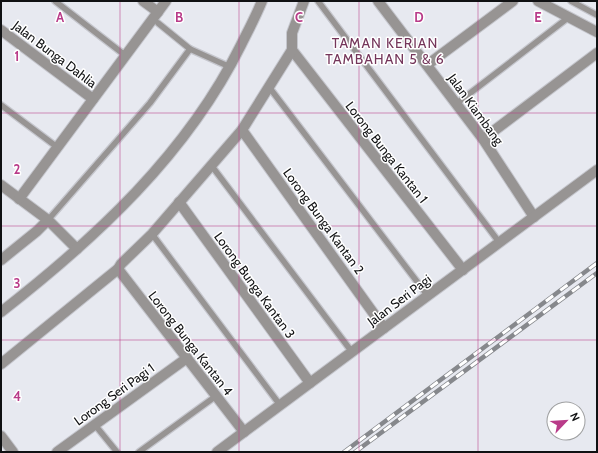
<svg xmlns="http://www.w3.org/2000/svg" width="598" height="453" font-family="Cabin,sans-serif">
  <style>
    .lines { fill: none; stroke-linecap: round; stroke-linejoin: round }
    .service-casing { stroke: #c5c6cd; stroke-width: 8 }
    .minor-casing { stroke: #c5c6cd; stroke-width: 12 }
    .tertiary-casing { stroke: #c5c6cd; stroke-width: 12 }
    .service { stroke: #979493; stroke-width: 5.5 }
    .minor { stroke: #979493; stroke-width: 10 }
    .tertiary { stroke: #979493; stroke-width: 10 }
    .rail-casing { stroke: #86888c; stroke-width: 4.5 }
    .rail { stroke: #fff; stroke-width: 3; stroke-dasharray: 9; stroke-linecap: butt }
    .grid { fill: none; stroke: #b93b89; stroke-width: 1; stroke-opacity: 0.55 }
    .labels { text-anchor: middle; stroke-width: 3; stroke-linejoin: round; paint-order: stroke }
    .street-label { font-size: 13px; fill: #101113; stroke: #fff }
    .neighbourhood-label { font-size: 14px; letter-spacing: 1px; fill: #74355a; stroke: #fff }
    .grid-label { font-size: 13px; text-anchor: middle; font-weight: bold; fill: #b93b89; stroke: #fff; stroke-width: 3; stroke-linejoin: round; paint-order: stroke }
  </style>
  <rect width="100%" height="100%" fill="#e7e9f0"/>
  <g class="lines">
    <g class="service-casing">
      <g id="service">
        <polyline points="55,1 126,56"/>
        <polyline points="318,1 499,242"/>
        <polyline points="571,1 597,15"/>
        <polyline points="158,23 190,49 230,67"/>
        <polyline points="269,87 428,296"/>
        <polyline points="456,104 569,17"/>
        <polyline points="1,105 57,147"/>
        <polyline points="211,165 352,352"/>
        <polyline points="48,220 150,103 190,49"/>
        <polyline points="152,234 280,405"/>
        <polyline points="95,425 117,452"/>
        <polyline points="139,452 216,396"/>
      </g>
    </g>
    <g class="minor-casing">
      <g id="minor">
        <polyline points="143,1 158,12"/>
        <polyline points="378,1 483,139 534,217"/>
        <polyline points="538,1 597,32"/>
        <polyline points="1,30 93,99"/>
        <polyline points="292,50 463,270"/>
        <polyline points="427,65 513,1"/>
        <polyline points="242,130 384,328"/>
        <polyline points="483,139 597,53"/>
        <polyline points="1,185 48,220 77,249"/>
        <polyline points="19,199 166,1"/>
        <polyline points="179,202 310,383"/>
        <polyline points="1,260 37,231 48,220"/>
        <polyline points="118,269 244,432"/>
        <polyline points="1,364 118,269 121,264 152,234 242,130 292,50 292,33 304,1"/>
        <polyline points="1,436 13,452"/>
        <polyline points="57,452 187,358"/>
        <polyline points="217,452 597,170"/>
      </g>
    </g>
    <g class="tertiary-casing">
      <path id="tertiary" d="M1,312C96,238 187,154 241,45C248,31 256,16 262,1"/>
    </g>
    <use href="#service" class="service"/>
    <use href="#minor" class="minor"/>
    <use href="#tertiary" class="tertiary"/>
    <g class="rail-casing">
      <g id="rail">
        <polyline points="344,452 597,263"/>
        <polyline points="355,452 597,273"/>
      </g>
    </g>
    <use href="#rail" class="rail"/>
  </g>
  <path class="grid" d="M120,1V452M239,1V452M359,1V452M478,1V452M1,113H597M1,226H597M1,340H597"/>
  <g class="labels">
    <g class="street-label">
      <text transform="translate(55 54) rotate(37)" y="5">Jalan Bunga Dahlia</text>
      <text transform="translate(476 109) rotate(54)" y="5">Jalan Kiambang</text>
      <text transform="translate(387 152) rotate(52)" y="5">Lorong Bunga Kantan 1</text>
      <text transform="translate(324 221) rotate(54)" y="5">Lorong Bunga Kantan 2</text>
      <text transform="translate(255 285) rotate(54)" y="5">Lorong Bunga Kantan 3</text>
      <text transform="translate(399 300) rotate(-37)" y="5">Jalan Seri Pagi</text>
      <text transform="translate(191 343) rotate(52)" y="5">Lorong Bunga Kantan 4</text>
      <text transform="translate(114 394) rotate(-36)" y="5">Lorong Seri Pagi 1</text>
    </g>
    <g class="neighbourhood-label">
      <text x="385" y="48">TAMAN KERIAN<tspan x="385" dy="16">TAMBAHAN 5 &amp; 6</tspan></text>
    </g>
  </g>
  <g class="grid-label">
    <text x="60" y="22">A</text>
    <text x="179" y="22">B</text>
    <text x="299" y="22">C</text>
    <text x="419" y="22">D</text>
    <text x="538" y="22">E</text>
    <text x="17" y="61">1</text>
    <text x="17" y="174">2</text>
    <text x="17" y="288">3</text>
    <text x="17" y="401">4</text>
  </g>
  <rect width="598" height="453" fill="none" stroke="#101113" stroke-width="4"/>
  <g transform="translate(566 421) rotate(65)"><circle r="19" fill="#ffffff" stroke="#9fa0a1"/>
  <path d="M0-3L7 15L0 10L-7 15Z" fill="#b93b89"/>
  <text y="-6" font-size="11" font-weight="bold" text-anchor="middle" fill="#101113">N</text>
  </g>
</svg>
